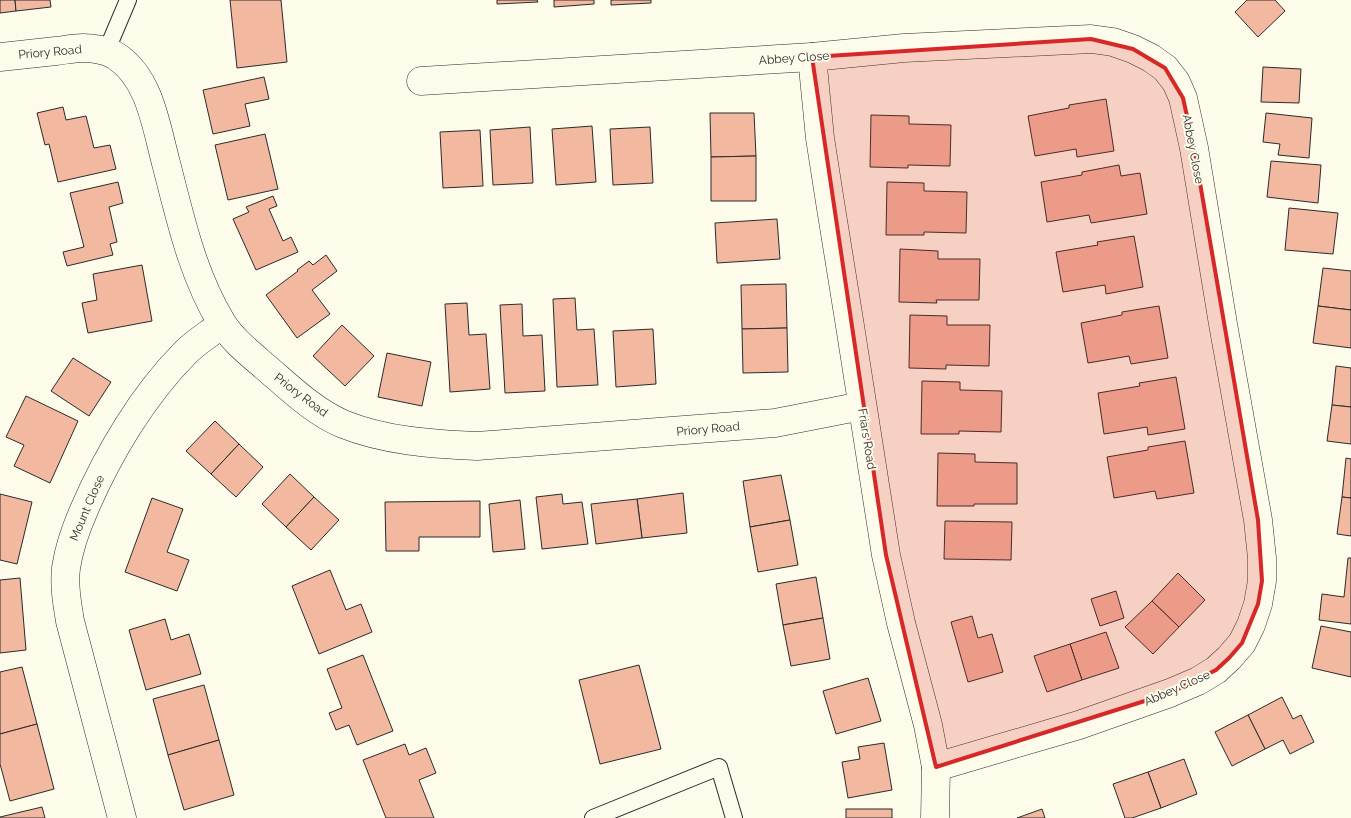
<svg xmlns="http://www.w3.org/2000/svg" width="1351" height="818" font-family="Raleway,sans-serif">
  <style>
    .building { fill: #f2b8a0; stroke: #2b2b2b }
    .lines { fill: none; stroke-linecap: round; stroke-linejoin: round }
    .service-casing { stroke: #2b2b2b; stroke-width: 18 }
    .minor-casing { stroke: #2b2b2b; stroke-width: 29 }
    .service { stroke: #fdfbea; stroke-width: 16 }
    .minor { stroke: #fdfbea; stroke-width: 28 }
    .marked { fill: #d62828; fill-opacity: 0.2; stroke: #d62828; stroke-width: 4; stroke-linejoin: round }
    .labels { text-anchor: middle; stroke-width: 4; stroke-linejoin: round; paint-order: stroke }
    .street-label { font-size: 12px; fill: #2b2b2b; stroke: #fdfbea }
  </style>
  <rect width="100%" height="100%" fill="#fdfbea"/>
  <g class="building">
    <polygon points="0,0 15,0 16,11 0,13"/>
    <polygon points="15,0 50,0 51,7 16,11"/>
    <polygon points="230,0 281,0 287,62 237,68"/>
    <polygon points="497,0 537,0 538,2 497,4"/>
    <polygon points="554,0 594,0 594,4 554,7"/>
    <polygon points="611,0 651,0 651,3 611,5"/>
    <polygon points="1247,0 1275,0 1285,11 1258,37 1235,12"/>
    <polygon points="1263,67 1301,69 1299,103 1261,102"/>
    <polygon points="264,77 269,99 245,104 250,126 213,134 203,90"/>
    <polygon points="1106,99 1114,151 1077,157 1076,149 1035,156 1028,116 1069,108 1069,105"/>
    <polygon points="63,107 66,120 86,116 94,148 110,145 116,169 58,182 49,144 45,145 37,113"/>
    <polygon points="710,113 754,113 756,156 711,157"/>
    <polygon points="1266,113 1312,118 1309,158 1278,155 1280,144 1263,142"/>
    <polygon points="871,115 909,116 909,124 951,125 950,166 908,165 908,168 870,167"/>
    <polygon points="592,126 596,182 556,185 552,129"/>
    <polygon points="530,127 533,183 493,185 490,130"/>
    <polygon points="650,127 653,183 613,185 610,129"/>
    <polygon points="480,130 483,186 443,188 440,132"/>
    <polygon points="265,134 278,189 228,200 215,145"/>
    <polygon points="756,156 756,201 711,201 711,157"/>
    <polygon points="1271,161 1321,165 1318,203 1267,197"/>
    <polygon points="1119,165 1121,176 1140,173 1147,214 1091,223 1089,215 1047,222 1041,182 1082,175 1082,172"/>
    <polygon points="118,182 123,203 109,207 117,242 110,244 113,255 67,266 63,252 84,247 70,193"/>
    <polygon points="887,182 924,183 924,191 967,192 966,233 924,232 924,235 886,235"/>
    <polygon points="273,196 277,206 269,209 283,241 291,237 298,252 256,270 233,219 249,212 246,207"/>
    <polygon points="1289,208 1338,213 1333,254 1285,250"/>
    <polygon points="777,219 780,259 717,263 715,223"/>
    <polygon points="1134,236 1143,287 1106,294 1105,285 1063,292 1056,252 1098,245 1097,242"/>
    <polygon points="900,249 938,251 938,259 980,259 979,300 936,300 937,303 899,302"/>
    <polygon points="326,255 337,271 312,290 330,314 297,338 266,295 298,271 297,270 309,261 313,265"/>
    <polygon points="142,265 152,321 88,333 82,303 97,300 93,274"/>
    <polygon points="1323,268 1351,271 1351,310 1318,306"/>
    <polygon points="786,284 787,328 742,329 741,285"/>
    <polygon points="575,298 577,330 594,329 598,385 557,387 553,299"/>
    <polygon points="467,303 469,335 486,334 490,389 450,392 445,304"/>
    <polygon points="522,304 523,336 542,335 545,391 505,393 500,305"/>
    <polygon points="1159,306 1168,358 1131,364 1129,356 1088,363 1081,323 1122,315 1122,312"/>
    <polygon points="1318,306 1351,310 1351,348 1313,343"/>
    <polygon points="910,315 947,316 947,325 990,325 989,366 946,365 946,369 909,368"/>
    <polygon points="342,325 374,356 345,386 313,356"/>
    <polygon points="787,328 788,372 743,373 742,329"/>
    <polygon points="653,329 656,384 616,387 613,331"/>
    <polygon points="387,353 431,362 422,406 378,397"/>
    <polygon points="73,358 111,382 89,416 51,391"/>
    <polygon points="1336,366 1351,368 1351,407 1332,405"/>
    <polygon points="1176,377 1185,429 1148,435 1147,427 1104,434 1098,393 1140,386 1139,383"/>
    <polygon points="922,381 960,382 960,390 1002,391 1001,432 959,431 959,434 921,434"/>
    <polygon points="26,396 78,421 50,483 14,466 24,445 6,437"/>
    <polygon points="1332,405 1351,407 1351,444 1327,441"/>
    <polygon points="215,421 239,444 211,474 186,451"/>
    <polygon points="1185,441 1194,493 1157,499 1155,491 1114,498 1107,457 1148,450 1148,447"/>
    <polygon points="239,444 263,467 236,497 211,474"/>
    <polygon points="938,453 975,454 975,462 1017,463 1017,504 974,504 974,506 937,506"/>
    <polygon points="1346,458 1351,459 1351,498 1342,497"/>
    <polygon points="290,474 314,497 286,527 262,504"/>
    <polygon points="781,475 790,520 750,527 743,481"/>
    <polygon points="683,493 687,533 642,538 637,499"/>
    <polygon points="0,494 32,502 17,564 0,560"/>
    <polygon points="562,494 563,504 582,502 588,544 542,549 536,497"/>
    <polygon points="314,497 339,520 311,550 286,527"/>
    <polygon points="1342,497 1351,498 1351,536 1337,534"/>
    <polygon points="152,498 183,509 167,552 189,560 177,591 125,572"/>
    <polygon points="637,499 642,538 596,544 591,504"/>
    <polygon points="520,500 525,549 493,552 489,504"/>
    <polygon points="480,501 480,537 419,537 419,551 386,551 385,502"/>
    <polygon points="790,520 798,565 758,572 750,527"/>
    <polygon points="945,521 1012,522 1011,560 944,559"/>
    <polygon points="1348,558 1351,558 1351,624 1319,620 1322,594 1344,597"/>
    <polygon points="330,570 346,610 361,604 372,632 319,654 292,586"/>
    <polygon points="1178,573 1205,600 1179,627 1152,601"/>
    <polygon points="816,577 823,618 783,625 776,584"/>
    <polygon points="20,578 26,650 0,653 0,580"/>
    <polygon points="1116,591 1124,618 1100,626 1091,599"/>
    <polygon points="1152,601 1179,627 1153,654 1125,627"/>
    <polygon points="972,616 978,638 992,634 1003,672 968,682 951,622"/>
    <polygon points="823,618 830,659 791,666 783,625"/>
    <polygon points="165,619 171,640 189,634 201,674 146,690 129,630"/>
    <polygon points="1321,626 1351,632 1351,677 1312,668"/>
    <polygon points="1106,632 1119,668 1082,680 1070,644"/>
    <polygon points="1070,644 1082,680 1047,692 1034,656"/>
    <polygon points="363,655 393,731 357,745 349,725 336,730 329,713 342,708 327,669"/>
    <polygon points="639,665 661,749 600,764 579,680"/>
    <polygon points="22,667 37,724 0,734 0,672"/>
    <polygon points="868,678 881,721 836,734 823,691"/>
    <polygon points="204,685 219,740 168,755 153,699"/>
    <polygon points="1282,697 1293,719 1301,715 1314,742 1290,754 1283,740 1265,749 1248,715"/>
    <polygon points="1248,715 1265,749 1232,766 1215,732"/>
    <polygon points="37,724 54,789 10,801 0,764 0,734"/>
    <polygon points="219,740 234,795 184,810 168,755"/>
    <polygon points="884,743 892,790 848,798 842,762 860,759 858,747"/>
    <polygon points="405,744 409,755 426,748 436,773 419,780 434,818 386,818 363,760"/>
    <polygon points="1184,759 1197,794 1161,808 1148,772"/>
    <polygon points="1148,772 1161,808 1132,818 1125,818 1113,784"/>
    <polygon points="42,807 45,818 0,818 0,817"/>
    <rect x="846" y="809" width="46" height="9"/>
    <polygon points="1042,809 1045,818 1017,818"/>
  </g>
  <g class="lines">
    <g class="service-casing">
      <g id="service">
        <polyline points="106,52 128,0"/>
        <polyline points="593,818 719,767 734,818"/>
      </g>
    </g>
    <g class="minor-casing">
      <g id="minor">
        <path d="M0,57C19,55 38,53 56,51C65,50 74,48 83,48C92,48 107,50 116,56C150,78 156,126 166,163C180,217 192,274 222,323C234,342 253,356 270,371C292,390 315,412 343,424C385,441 432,444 477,446L775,423L862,406"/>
        <polyline points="812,57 820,138 830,202 850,326 886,555 901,623 928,725 936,767 935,818"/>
        <polyline points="421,81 812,57 904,48 1091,39 1113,42 1133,49 1151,58 1165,68 1176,82 1183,98 1194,148 1223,324 1258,520 1262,558 1262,581 1258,604 1251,625 1242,643 1229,658 1216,670 1198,681 1170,693 1079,725 936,767"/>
        <path d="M122,818L70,621C67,603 64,586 66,568C69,548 76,528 84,510C108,454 143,395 186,352C197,341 211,333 222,324"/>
      </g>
    </g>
    <use href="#service" class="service"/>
    <use href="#minor" class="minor"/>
  </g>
  <path class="marked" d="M1091,39L1133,49L1165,68L1183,98L1194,148L1258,520L1262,581L1258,604L1242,643L1229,658L1216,670L1170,693L936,767L886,555L812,57Z"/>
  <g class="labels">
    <g class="street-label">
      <text transform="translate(50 52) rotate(-5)" y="4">Priory Road</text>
      <text transform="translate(794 58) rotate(-4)" y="4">Abbey Close</text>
      <text transform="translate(1193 149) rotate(79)" y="4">Abbey Close</text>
      <text transform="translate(301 395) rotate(37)" y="4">Priory Road</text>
      <text transform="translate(708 429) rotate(-5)" y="4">Priory Road</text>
      <text transform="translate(867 439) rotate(81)" y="4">Friars Road</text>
      <text transform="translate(87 508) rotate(-67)" y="4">Mount Close</text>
      <text transform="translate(1177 688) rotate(-24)" y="4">Abbey Close</text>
    </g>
  </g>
</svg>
